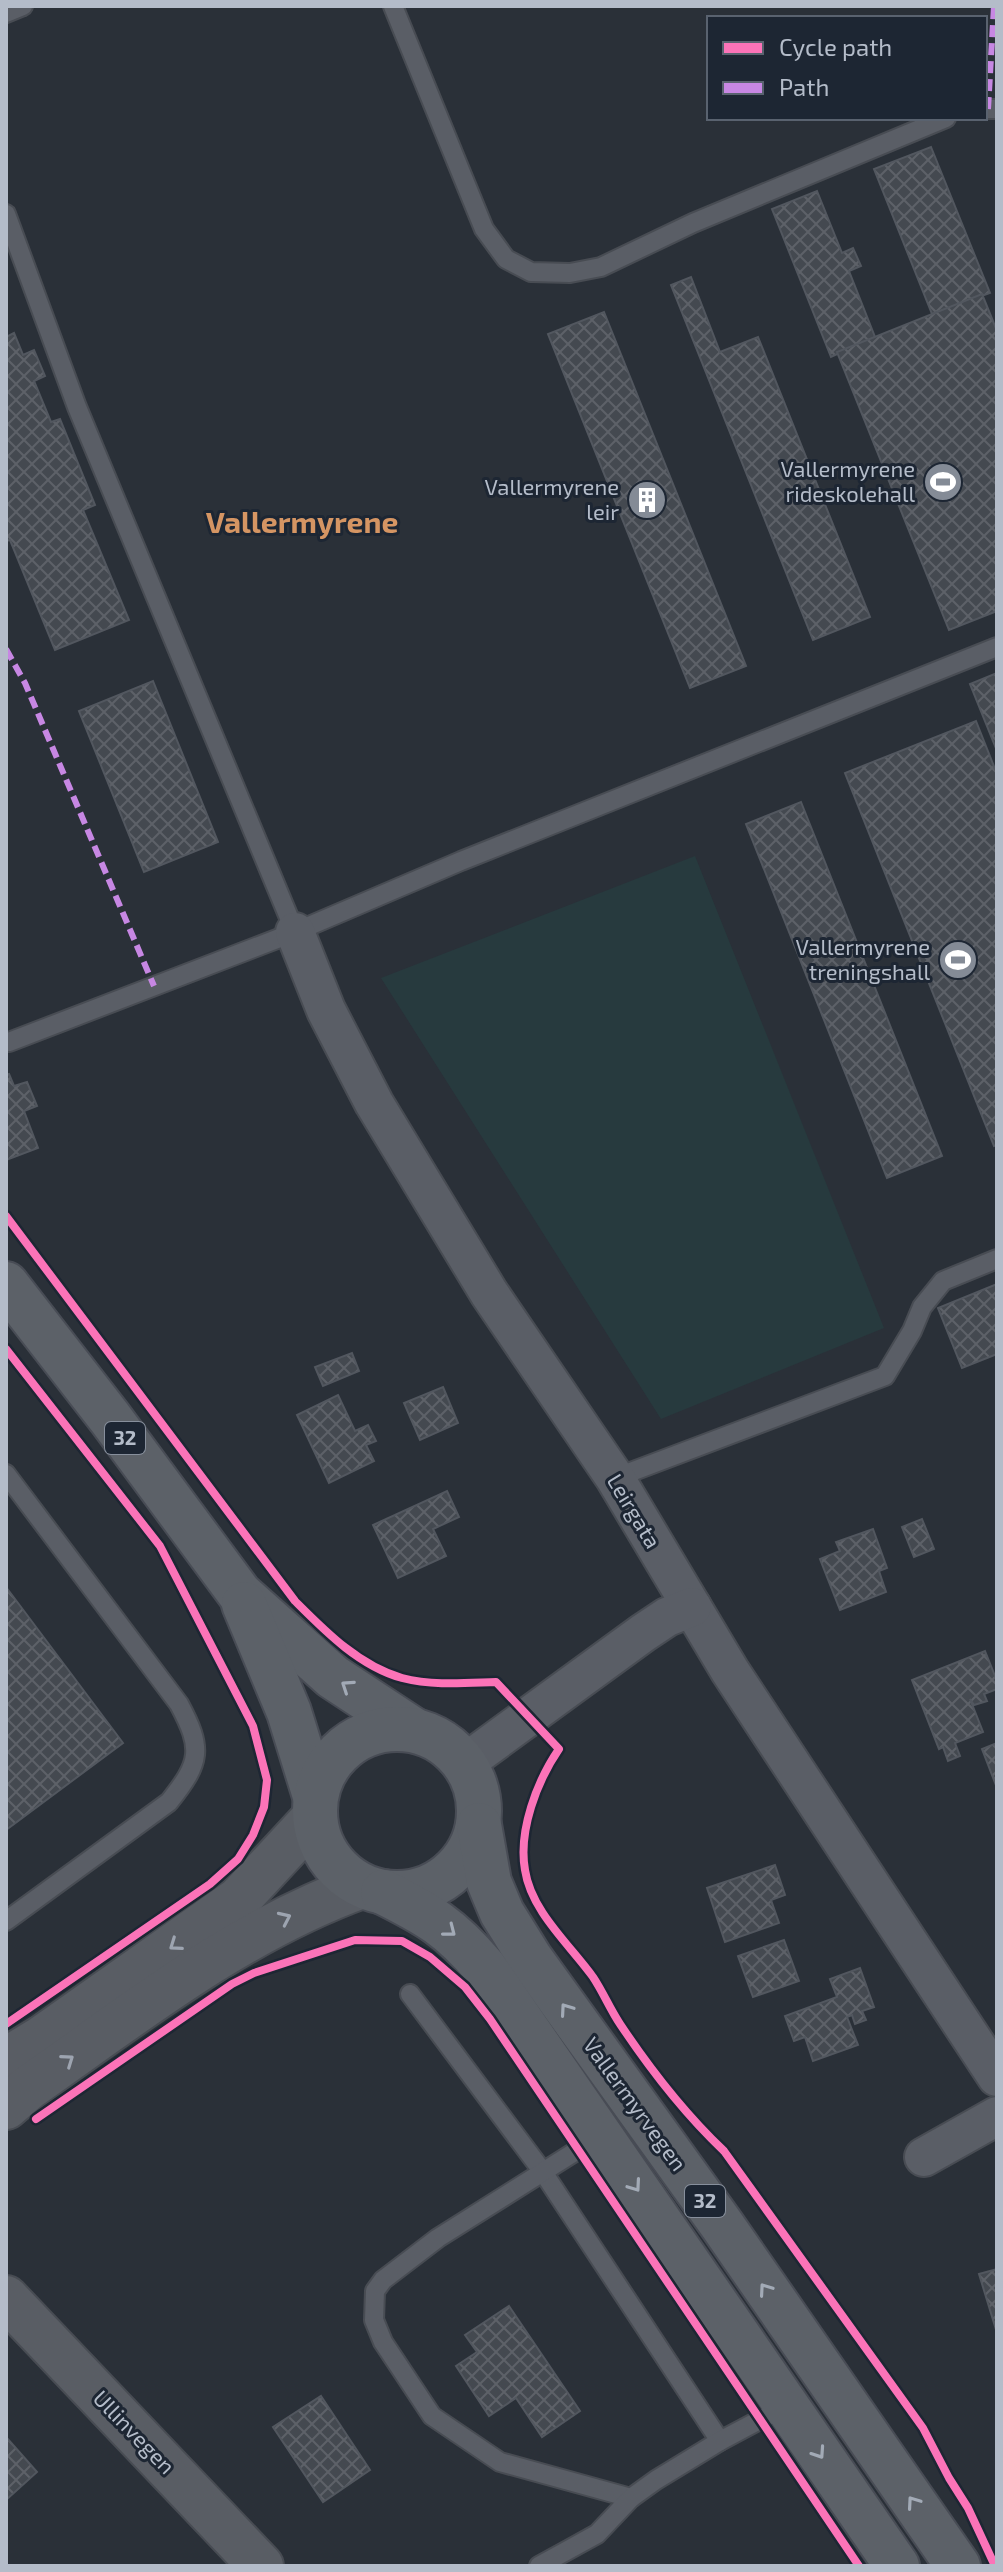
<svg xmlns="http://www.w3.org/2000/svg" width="1003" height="2572" font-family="'Exo 2',sans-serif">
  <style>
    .pitch { fill: #273a3e }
    .building { fill: url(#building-cross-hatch); stroke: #52575f; stroke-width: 2 }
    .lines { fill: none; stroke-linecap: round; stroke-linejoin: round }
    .service-casing { stroke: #484c53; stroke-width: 22 }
    .minor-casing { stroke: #484c53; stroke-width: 42 }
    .secondary-casing { stroke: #484c53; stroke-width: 48 }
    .primary-casing { stroke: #484c55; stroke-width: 48 }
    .service { stroke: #5a5e66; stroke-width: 18 }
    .minor { stroke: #5a5e66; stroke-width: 38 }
    .secondary { stroke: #595d64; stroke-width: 44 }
    .primary { stroke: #5c6168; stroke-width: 44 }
    .quiet { stroke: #c787e3; stroke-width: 6; stroke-dasharray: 12 6; stroke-linecap: butt }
    .cycleway-casing { stroke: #1d2633; stroke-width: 13 }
    .cycleway { stroke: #fb73b8; stroke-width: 8 }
    .oneway { stroke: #a2aab6 }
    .oneway2 { stroke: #9da4b0 }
    .labels { text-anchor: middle; stroke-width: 6; stroke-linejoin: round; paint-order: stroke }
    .shield { fill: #1d2633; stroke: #878f9c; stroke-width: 2 }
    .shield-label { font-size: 20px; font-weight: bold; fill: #b4bcc9 }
    .poi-label { font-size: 22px; fill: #b4bcc9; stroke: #1d2633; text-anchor: end }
    .street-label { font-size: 22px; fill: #b4bcc9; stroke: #1d2633 }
    .district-label { font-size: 30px; font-weight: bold; fill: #d59563; stroke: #1d2633 }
  </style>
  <defs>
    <pattern id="building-cross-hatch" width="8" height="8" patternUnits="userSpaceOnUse" patternTransform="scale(2)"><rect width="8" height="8" fill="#444950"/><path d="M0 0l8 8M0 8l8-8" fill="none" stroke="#5d6168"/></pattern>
  </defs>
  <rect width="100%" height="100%" fill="#2a3038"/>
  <polygon class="pitch" points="695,856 884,1328 661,1419 381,978"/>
  <g class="building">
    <polygon points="931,147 990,293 932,314 874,169"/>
    <polygon points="817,191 842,253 853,248 861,266 849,271 875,337 831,357 772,209"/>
    <polygon points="691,277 720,352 758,337 870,617 813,640 671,285"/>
    <polygon points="982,294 997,331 997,611 949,630 837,352"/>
    <polygon points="604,312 746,666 690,688 548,334"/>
    <polygon points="14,333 23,355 34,350 45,376 34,381 51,422 60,419 95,505 83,510 129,620 55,650 10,540 6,541 6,337"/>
    <polygon points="997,673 997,751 970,684"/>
    <polygon points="153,681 218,842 144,872 79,711"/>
    <polygon points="976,721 997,774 997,1145 994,1146 845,773"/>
    <polygon points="801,802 942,1156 887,1178 746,824"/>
    <polygon points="9,1074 14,1086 27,1082 37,1106 24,1111 38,1148 6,1160 6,1075"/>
    <polygon points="997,1284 997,1354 962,1368 938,1308"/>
    <polygon points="352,1353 359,1371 323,1386 315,1367"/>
    <polygon points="443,1387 458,1423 420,1440 404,1403"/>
    <polygon points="338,1395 355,1431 368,1425 376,1441 366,1445 374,1461 329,1483 297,1415"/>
    <polygon points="447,1491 459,1517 433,1529 446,1556 398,1578 373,1525"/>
    <polygon points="922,1519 934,1549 914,1557 902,1527"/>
    <polygon points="873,1529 887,1568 879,1571 886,1592 840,1610 820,1559 840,1551 836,1542"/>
    <polygon points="6,1587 123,1743 6,1830"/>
    <polygon points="985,1651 997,1681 997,1689 984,1694 987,1701 974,1705 970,1699 983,1732 955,1743 960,1756 948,1761 943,1747 939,1749 912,1680"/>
    <polygon points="997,1743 997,1788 982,1749"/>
    <polygon points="775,1865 785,1895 771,1900 779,1923 725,1942 707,1888"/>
    <polygon points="784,1940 799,1981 753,1997 738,1956"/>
    <polygon points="860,1968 874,2007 862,2011 866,2020 855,2024 852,2015 847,2017 858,2045 813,2061 805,2037 794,2041 785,2016 837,1997 830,1979"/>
    <polygon points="997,2269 997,2333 979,2274"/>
    <polygon points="509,2306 580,2411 542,2437 516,2398 489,2416 456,2366 477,2352 465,2335"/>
    <polygon points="321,2396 370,2470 323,2502 273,2427"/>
    <polygon points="6,2437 37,2472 6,2500"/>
  </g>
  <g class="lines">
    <g class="service-casing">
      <g id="service">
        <polyline points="393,6 484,229 506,259 531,272 570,273 601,267 693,223 946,118"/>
        <polyline points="6,13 23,6"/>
        <polyline points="985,109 997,109"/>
        <polyline points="6,214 77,407 295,932"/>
        <polyline points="9,1042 295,932 461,861 997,647"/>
        <path d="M6,1474L179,1704C203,1749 201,1762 169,1802L6,1921"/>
        <polyline points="615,1478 885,1376 912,1331 922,1307 943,1281 997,1259"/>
        <polyline points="410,1994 543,2172 720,2441"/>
        <polyline points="600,2136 438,2238 383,2280 375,2291 374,2320 383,2342 432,2416 500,2462 631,2498"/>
        <polyline points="539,2566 597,2534 631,2498 656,2480 720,2441 786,2406"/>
      </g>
    </g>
    <g class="minor-casing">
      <g id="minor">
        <polyline points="295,932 326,1010 374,1103 489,1293 615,1478 730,1671 997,2077"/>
        <polyline points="465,1763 643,1633 667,1617 692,1607"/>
        <polyline points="924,2157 997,2116"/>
      </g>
    </g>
    <g class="secondary-casing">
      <g id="secondary">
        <polyline points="6,2060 42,2038 239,1899 314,1818"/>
        <path d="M6,2107L28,2088C135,2013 238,1931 362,1886"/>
        <polyline points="6,2298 261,2566"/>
      </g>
    </g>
    <g class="primary-casing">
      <g id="primary">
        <polyline points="6,1284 110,1418 240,1594 333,1677 412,1729"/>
        <polyline points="244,1604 289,1712 315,1796"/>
        <circle cx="397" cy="1811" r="82"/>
        <polyline points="479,1825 489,1882 502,1913 530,1958 722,2225 958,2566"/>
        <path d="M383,1892C429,1915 450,1927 484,1967L897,2566"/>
      </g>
    </g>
    <use href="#service" class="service"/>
    <use href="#minor" class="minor"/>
    <use href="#secondary" class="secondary"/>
    <use href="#primary" class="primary"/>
    <g class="quiet">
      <polyline points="988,109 994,6"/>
      <polyline points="6,649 25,683 154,986"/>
    </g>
    <g class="cycleway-casing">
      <g id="cycleway">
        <path d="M6,1216L295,1601C325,1631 359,1666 402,1678C433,1686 465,1683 496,1682L559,1749C537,1781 518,1831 525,1870C531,1911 570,1945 593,1977C603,1992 610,2009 620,2024C650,2069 685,2114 724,2151L923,2428L949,2478L968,2508L995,2566"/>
        <polyline points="6,1349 160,1546 253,1726 267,1780 264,1807 253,1835 238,1859 210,1884 6,2024"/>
        <polyline points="36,2119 232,1984 254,1973 355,1940 402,1941 430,1957 465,1987 490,2019 859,2566"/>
      </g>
    </g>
    <use href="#cycleway" class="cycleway"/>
  </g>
  <defs><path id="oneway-chevron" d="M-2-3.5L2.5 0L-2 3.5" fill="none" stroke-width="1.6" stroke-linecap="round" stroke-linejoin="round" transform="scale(2)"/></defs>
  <g class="oneway">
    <use href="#oneway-chevron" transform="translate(347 1686) rotate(-146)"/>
    <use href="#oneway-chevron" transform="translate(450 1931) rotate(38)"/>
    <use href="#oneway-chevron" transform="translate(566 2009) rotate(-125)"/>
    <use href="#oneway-chevron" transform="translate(635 2186) rotate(55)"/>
    <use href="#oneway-chevron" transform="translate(765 2289) rotate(-125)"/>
    <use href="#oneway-chevron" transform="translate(819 2453) rotate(56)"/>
    <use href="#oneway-chevron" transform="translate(913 2502) rotate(-125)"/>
  </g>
  <g class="oneway2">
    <use href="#oneway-chevron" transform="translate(285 1918) rotate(-25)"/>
    <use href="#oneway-chevron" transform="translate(175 1945) rotate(145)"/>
    <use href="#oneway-chevron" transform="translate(68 2060) rotate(-35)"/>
  </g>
  <defs>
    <g id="stadium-disc" transform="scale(2)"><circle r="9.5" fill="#848b96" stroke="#1d2633"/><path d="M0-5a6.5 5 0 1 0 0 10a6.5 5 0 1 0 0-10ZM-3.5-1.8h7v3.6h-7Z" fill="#fff"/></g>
    <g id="building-disc" transform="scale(2)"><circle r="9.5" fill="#848b96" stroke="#1d2633"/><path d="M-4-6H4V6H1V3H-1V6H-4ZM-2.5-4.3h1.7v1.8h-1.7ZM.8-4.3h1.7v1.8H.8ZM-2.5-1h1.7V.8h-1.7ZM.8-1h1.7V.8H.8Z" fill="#fff"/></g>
  </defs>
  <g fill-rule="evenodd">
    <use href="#stadium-disc" x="943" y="482"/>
    <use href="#building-disc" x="647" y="500"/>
    <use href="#stadium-disc" x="958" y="960"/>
  </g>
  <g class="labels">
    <g class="shield">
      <rect x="105" y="1422" width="40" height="32" rx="6"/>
      <rect x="685" y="2185" width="40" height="32" rx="6"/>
    </g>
    <g class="shield-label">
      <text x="125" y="1445">32</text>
      <text x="705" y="2208">32</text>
    </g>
    <g class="poi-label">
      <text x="915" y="477">Vallermyrene<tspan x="915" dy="25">rideskolehall</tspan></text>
      <text x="619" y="495">Vallermyrene<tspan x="619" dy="25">leir</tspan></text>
      <text x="930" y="955">Vallermyrene<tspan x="930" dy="25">treningshall</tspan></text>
    </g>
    <g class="street-label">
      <text transform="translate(634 1511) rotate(59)" y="8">Leirgata</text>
      <text transform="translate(635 2104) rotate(54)" y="8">Vallermyrvegen</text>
      <text transform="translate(134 2432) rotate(46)" y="8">Ullinvegen</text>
    </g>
    <g class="district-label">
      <text x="302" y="533">Vallermyrene</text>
    </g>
  </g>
  <rect width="1003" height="2572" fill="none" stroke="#b4bcc9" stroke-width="16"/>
  <rect x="707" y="16" width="280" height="104" fill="#1d2633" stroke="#59626f" stroke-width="2"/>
  <rect x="723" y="42" width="40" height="12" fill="#fb73b8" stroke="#59626f" stroke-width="2"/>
  <text x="779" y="56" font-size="24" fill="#b4bcc9">Cycle path</text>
  <rect x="723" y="82" width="40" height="12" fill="#c787e3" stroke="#59626f" stroke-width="2"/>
  <text x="779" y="96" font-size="24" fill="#b4bcc9">Path</text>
</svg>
